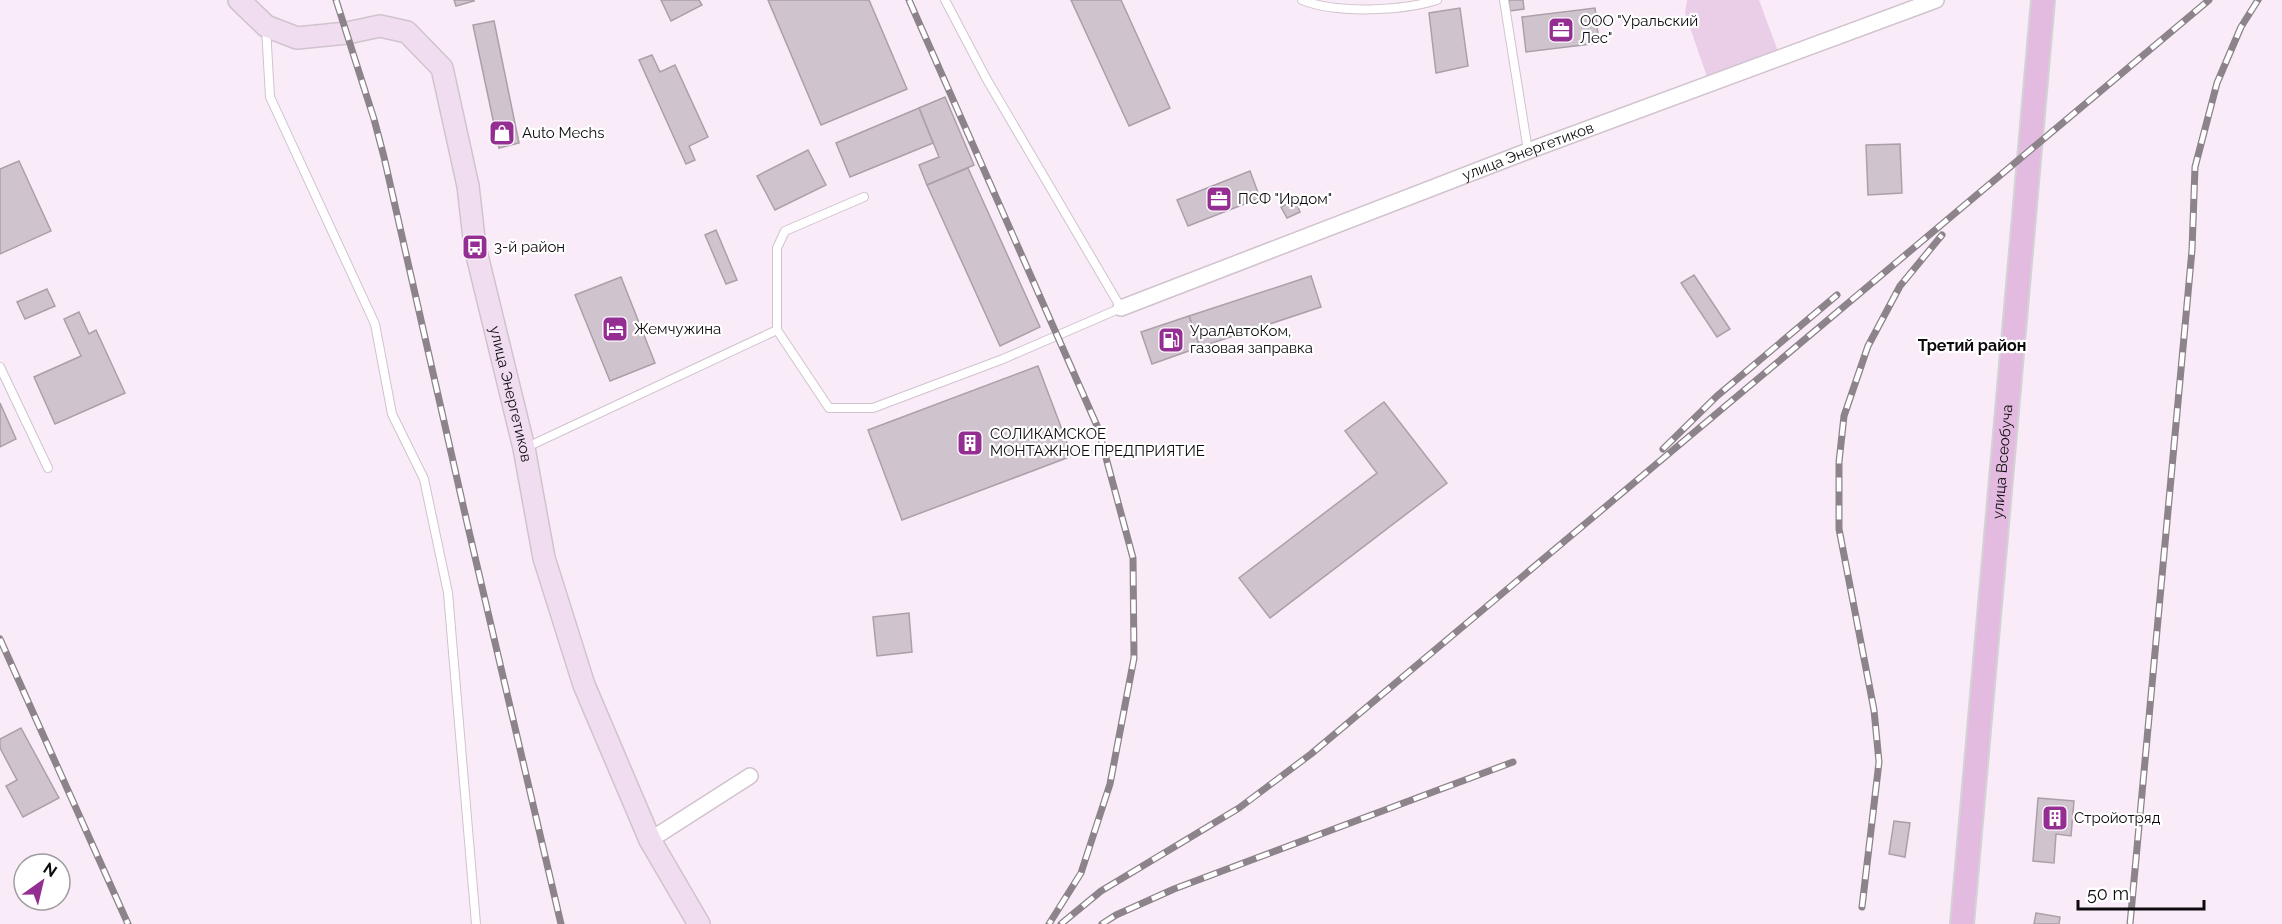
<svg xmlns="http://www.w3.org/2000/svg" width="2282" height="924" font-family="Raleway,sans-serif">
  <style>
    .green { fill: #eacee7 }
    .building { fill: #cfc3ce; stroke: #ab9faa; stroke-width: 1.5 }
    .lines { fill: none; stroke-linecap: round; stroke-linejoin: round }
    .lane-casing { stroke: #d0c3ce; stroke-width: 10 }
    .street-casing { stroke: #d0c3ce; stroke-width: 18 }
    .secondary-casing { stroke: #d0c3ce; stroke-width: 24 }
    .primary-casing { stroke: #d4d3d4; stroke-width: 26 }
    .lane { stroke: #fff; stroke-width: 8 }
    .street { stroke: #fff; stroke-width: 15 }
    .secondary { stroke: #f1ddf0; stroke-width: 21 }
    .primary { stroke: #e3bbe0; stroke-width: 22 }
    .rail-casing { stroke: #8c838b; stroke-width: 7 }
    .rail { stroke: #fff; stroke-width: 4.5; stroke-dasharray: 14; stroke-linecap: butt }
    .labels { text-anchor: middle; stroke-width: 4.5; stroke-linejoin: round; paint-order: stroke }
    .poi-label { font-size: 15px; fill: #0e0a0e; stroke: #fff; text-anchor: start }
    .street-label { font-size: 15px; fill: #0e0a0e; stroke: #fff }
    .neighbourhood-label { font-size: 16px; font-weight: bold; fill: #0e0a0e; stroke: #fff }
  </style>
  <rect width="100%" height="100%" fill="#f9ecf8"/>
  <polygon class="green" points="1687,0 1759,0 1778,51 1707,77 1685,13"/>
  <g class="building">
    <polygon points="454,0 474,0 474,1 456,6"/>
    <polygon points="661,0 699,0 702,5 671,21"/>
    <polygon points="768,0 869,0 907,89 821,125"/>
    <polygon points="1071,0 1121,0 1170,108 1129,126"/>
    <polygon points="1509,0 1523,0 1524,9 1510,11"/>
    <polygon points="1460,8 1468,66 1436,73 1429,13"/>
    <polygon points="1595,8 1599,43 1526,52 1522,17"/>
    <polygon points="494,21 519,143 499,148 473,25"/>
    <polygon points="652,55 660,72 675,65 708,137 689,146 695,160 686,164 639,60"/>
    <polygon points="945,97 974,165 927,185 919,165 939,157 919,108"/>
    <polygon points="919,108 933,143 850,177 836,143"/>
    <polygon points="1900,144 1902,193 1868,195 1866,145"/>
    <polygon points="808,150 826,185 775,210 757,176"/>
    <polygon points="19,161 51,231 0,254 0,169"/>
    <polygon points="968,168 1040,327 1000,346 927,185"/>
    <polygon points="1250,171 1260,198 1188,226 1177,200"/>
    <polygon points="1295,200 1300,212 1287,218 1281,207"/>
    <polygon points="716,230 737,280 726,284 705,235"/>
    <polygon points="1694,275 1730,329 1717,337 1681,283"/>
    <polygon points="1311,276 1321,307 1200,347 1189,316"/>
    <polygon points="621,277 655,363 610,381 575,295"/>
    <polygon points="47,289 55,306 25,319 17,302"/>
    <polygon points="79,312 89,334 96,330 125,393 55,424 34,377 81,356 64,319"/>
    <polygon points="1189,316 1200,347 1152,364 1141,332"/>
    <polygon points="1038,366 1072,456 902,520 868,430"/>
    <polygon points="1384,402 1447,483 1270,618 1239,578 1377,473 1345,431"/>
    <polygon points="0,403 16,439 0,447"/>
    <polygon points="909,613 912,652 877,656 873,617"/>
    <polygon points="21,728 59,798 23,817 6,786 17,780 0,748 0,739"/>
    <polygon points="2038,798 2074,801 2071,836 2056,834 2054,863 2033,861"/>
    <polygon points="1894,821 1910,823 1905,857 1889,854"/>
    <polygon points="2036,913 2060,917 2059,924 2034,924"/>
  </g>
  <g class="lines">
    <g class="lane-casing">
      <g id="lane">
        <path d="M1302,0C1336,14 1402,11 1437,0"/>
        <polyline points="1504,0 1528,151"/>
        <polyline points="266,28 270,97 375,324 392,414 424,479 448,593 476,924"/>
        <polyline points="777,330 829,408 873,408 1003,359 1121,308 986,78 945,0"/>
        <polyline points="0,367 48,468"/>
        <polyline points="525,448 777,330 777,248 785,231 864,197"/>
      </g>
    </g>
    <g class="street-casing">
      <g id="street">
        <path id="s1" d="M1121,308L1528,151L1936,0"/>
        <polyline points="650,840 750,776"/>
      </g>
    </g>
    <g class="secondary-casing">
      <g id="secondary">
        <path id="s2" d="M239,0L266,26L297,38L347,33L380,26L407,32L442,68L468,186L475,247L524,448L544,558L584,685L650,840L699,924"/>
      </g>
    </g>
    <g class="primary-casing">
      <g id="primary">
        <path id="s3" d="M1962,924L2043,0"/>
      </g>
    </g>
    <use href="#lane" class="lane"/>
    <use href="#street" class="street"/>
    <use href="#secondary" class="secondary"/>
    <use href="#primary" class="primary"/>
    <g class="rail-casing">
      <g id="rail">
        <polyline points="336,0 374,119 384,157 468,527 561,924"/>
        <polyline points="909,0 1098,428 1133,558 1134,658 1110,784 1081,873 1049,924"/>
        <polyline points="1663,449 1717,396 1837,295"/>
        <polyline points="0,639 128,924"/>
        <polyline points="1862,907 1879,762 1874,710 1839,529 1839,462 1844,416 1868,346 1900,286 1942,235"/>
        <polyline points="1061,924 1101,891 1239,808 1311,754 2209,0"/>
        <polyline points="1102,924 1116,915 1174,889 1513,762"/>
        <polyline points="2130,924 2192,250 2195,167 2217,83 2241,27 2258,0"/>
      </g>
    </g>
    <use href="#rail" class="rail"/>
  </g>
  <defs>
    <g id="office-square" transform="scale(1.35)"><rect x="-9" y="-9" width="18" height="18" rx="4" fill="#952e92" stroke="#fff"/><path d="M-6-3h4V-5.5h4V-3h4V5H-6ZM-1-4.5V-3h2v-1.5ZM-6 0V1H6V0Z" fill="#fff"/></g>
    <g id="shop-square" transform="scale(1.35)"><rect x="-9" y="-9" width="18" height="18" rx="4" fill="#952e92" stroke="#fff"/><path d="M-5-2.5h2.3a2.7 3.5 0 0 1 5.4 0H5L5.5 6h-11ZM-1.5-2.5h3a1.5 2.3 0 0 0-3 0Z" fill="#fff"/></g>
    <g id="bus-square" transform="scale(1.35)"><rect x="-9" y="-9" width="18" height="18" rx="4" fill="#952e92" stroke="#fff"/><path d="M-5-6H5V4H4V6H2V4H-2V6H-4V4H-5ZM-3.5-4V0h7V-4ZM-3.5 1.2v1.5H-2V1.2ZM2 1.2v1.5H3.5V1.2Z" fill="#fff"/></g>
    <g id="hotel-square" transform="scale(1.35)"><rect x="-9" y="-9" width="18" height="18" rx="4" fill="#952e92" stroke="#fff"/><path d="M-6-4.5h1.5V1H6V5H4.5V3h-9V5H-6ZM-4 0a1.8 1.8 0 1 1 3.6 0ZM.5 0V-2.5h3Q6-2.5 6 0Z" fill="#fff"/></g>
    <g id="fuel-square" transform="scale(1.35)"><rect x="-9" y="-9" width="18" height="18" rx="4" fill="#952e92" stroke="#fff"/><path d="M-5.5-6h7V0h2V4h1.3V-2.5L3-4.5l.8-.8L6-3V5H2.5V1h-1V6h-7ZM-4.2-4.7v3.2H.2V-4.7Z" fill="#fff"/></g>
    <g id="building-square" transform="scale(1.35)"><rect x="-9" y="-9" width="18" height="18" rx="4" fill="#952e92" stroke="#fff"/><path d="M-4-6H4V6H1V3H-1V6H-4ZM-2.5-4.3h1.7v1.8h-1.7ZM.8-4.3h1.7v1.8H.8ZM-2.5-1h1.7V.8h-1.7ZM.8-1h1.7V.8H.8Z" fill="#fff"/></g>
  </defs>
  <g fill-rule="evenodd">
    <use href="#office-square" x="1561" y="30"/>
    <use href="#shop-square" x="502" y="133"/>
    <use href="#office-square" x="1219" y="199"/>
    <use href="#bus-square" x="475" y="247"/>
    <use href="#hotel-square" x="615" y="329"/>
    <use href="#fuel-square" x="1171" y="340"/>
    <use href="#building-square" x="970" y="443"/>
    <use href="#building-square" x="2055" y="818"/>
  </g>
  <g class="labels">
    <g class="poi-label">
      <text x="1580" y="26">ООО "Уральский<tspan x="1580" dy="17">Лес"</tspan></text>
      <text x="522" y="138">Auto Mechs</text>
      <text x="1238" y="204">ПСФ "Ирдом"</text>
      <text x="494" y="252">3-й район</text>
      <text x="634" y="334">Жемчужина</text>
      <text x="1190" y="336">УралАвтоКом,<tspan x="1190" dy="17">газовая заправка</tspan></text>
      <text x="990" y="439">СОЛИКАМСКОЕ<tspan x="990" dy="17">МОНТАЖНОЕ ПРЕДПРИЯТИЕ</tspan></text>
      <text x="2074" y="823">Стройотряд</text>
    </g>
    <g class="street-label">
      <text dy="5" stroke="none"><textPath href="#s1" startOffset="436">улица Энергетиков</textPath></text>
      <text dy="5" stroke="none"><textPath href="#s2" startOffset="566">улица Энергетиков</textPath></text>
      <text dy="5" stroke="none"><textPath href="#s3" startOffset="464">улица Всеобуча</textPath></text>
    </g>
    <g class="neighbourhood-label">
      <text x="1972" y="351">Третий район</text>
    </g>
  </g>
  <g transform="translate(42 882) rotate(34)"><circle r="28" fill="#ffffff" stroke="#9f9d9f" stroke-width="1.5"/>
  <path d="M0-4.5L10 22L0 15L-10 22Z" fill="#952e92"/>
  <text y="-9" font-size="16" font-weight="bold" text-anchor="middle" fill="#0e0a0e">N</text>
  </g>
  <path d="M2078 900v9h126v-9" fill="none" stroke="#0e0a0e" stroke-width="3"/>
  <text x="2087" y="900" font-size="18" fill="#0e0a0e" stroke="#ffffff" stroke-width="4.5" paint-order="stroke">50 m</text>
</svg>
